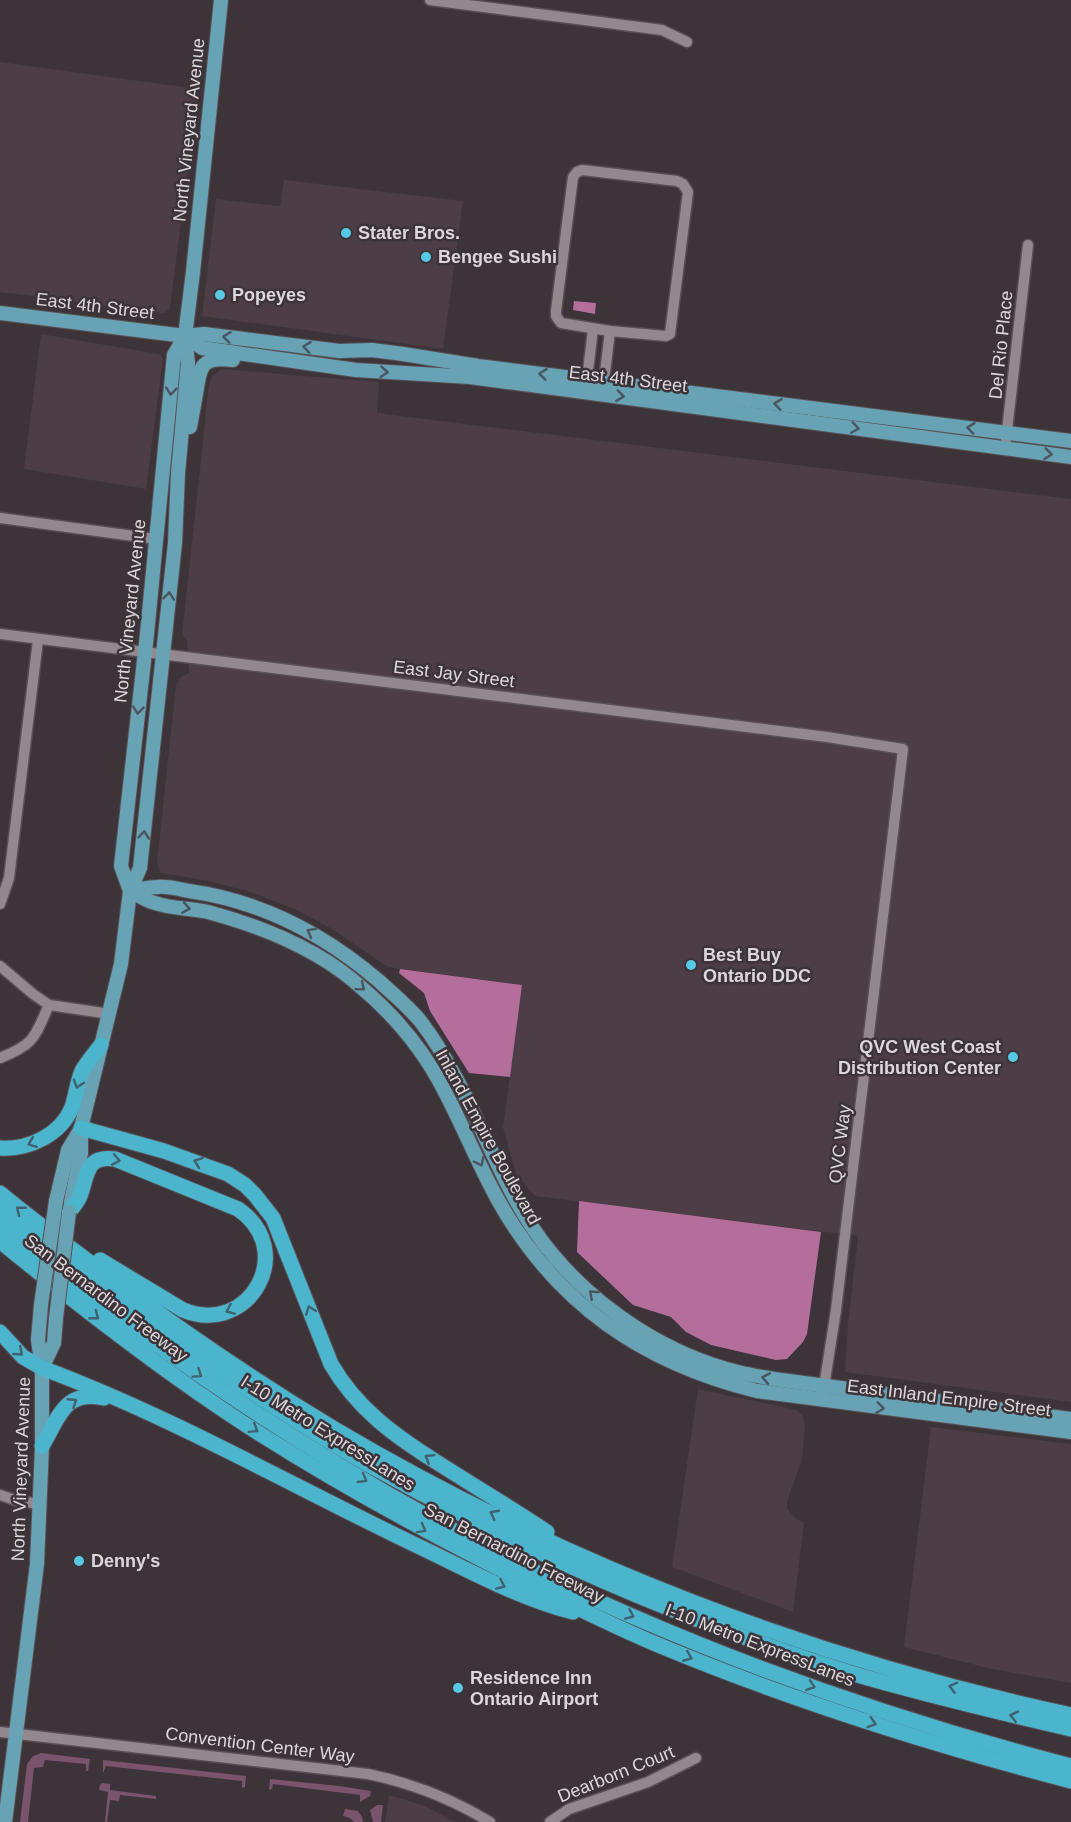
<svg xmlns="http://www.w3.org/2000/svg" width="1071" height="1822" font-family="Arial,sans-serif">
  <style>
    .built { fill: #4c3d46 }
    .green { fill: #7a536d }
    .water { fill: #b36e9c }
    .lines { fill: none; stroke-linecap: round; stroke-linejoin: round }
    .minor-casing { stroke: #585055; stroke-width: 13 }
    .major-casing { stroke: #585055; stroke-width: 16 }
    .highway-casing { stroke: #585055; stroke-width: 17 }
    .minor { stroke: #92888e; stroke-width: 10 }
    .major { stroke: #67a3b4; stroke-width: 14 }
    .highway { stroke: #4bb5ce; stroke-width: 15 }
    .major-bridge-casing { stroke: #585055; stroke-width: 16; stroke-linecap: butt }
    .major-bridge { stroke: #67a3b4; stroke-width: 14 }
    .oneway { stroke: #4a555f }
    .oneway2 { stroke: #42616e }
    .poi-dot { fill: #58c9e4; stroke: #3d343a; stroke-width: 2 }
    .labels { text-anchor: middle; stroke-width: 5; stroke-linejoin: round; paint-order: stroke }
    .street-label { font-size: 18px; fill: #ddd7db; stroke: #3d343a }
    .poi-label { font-size: 18px; font-weight: bold; fill: #ddd7db; stroke: #3d343a; text-anchor: start }
  </style>
  <rect width="100%" height="100%" fill="#3d343a"/>
  <g class="built">
    <polygon points="0,62 198,89 170,308 167,311 163,313 0,292"/>
    <polygon points="284,180 463,201 443,349 202,316 216,199 280,206"/>
    <polygon points="41,334 159,354 163,359 146,489 24,469"/>
    <polygon points="222,369 379,382 377,413 1071,499 1071,1402 845,1372 848,1324 858,1236 535,1196 516,1174 503,1128 522,985 388,967 332,929 297,910 251,892 208,881 161,873 157,863 176,685 181,677 189,673 187,641 182,635 209,385 211,377"/>
    <polygon points="698,1389 797,1410 802,1415 805,1424 802,1460 787,1501 787,1508 796,1519 804,1523 793,1612 672,1567"/>
    <polygon points="931,1427 1071,1444 1071,1683 992,1669 904,1647"/>
    <polygon points="389,1795 422,1805 455,1822 385,1822"/>
  </g>
  <g class="green">
    <polygon points="41,1753 90,1759 88,1771 86,1771 86,1764 45,1760 43,1767 34,1768 28,1822 20,1822 27,1764 33,1756"/>
    <polygon points="103,1760 246,1776 245,1787 242,1788 242,1781 106,1766 103,1773"/>
    <polygon points="270,1779 339,1786 371,1791 370,1796 360,1802 360,1795 273,1784 272,1789 269,1790"/>
    <polygon points="102,1783 110,1784 110,1790 156,1796 156,1799 120,1795 119,1801 110,1800 107,1822 105,1822 108,1792 99,1790 100,1785"/>
    <polygon points="377,1805 383,1805 381,1822 373,1822 370,1810"/>
    <polygon points="345,1809 358,1811 362,1817 363,1822 354,1822 350,1818 343,1816"/>
  </g>
  <g class="water">
    <polygon points="574,301 596,303 595,314 573,310"/>
    <polygon points="400,969 522,985 510,1077 469,1073 430,1011 424,993 399,973"/>
    <polygon points="579,1201 821,1232 807,1334 803,1342 787,1359 776,1360 711,1345 686,1332 671,1317 633,1305 577,1252"/>
  </g>
  <g class="lines">
    <g class="minor-casing">
      <g id="minor">
        <polyline points="430,0 662,30 687,42"/>
        <polygon points="582,170 677,181 683,184 688,192 670,334 666,336 610,331 561,323 556,316 556,311 573,177 577,172"/>
        <polyline points="587,379 593,329"/>
        <polyline points="604,381 610,331"/>
        <polyline points="1005,448 1028,245"/>
        <polyline points="0,518 156,539"/>
        <polyline points="0,634 827,737 903,749 836,1310 823,1393"/>
        <polyline points="0,904 9,878 38,640"/>
        <polyline points="0,966 33,994 49,1005 110,1014"/>
        <path d="M0,1058C35,1044 34,1038 49,1005"/>
        <polyline points="0,1495 18,1501 40,1504"/>
        <path d="M0,1732L368,1774C412,1783 452,1799 490,1822"/>
        <polyline points="550,1822 569,1809 648,1782 696,1758"/>
      </g>
    </g>
    <g class="major-casing">
      <g id="major">
        <polyline points="0,313 185,336 204,334 339,351 372,350 403,354 478,366 1071,441"/>
        <polyline points="185,336 202,348 356,370 470,377 1071,457"/>
        <path d="M190,427C192,416 194,405 196,394C200,367 200,356 233,360"/>
        <path d="M130,891C139,890 148,887 157,887C167,886 179,889 189,891C261,901 324,934 379,981C393,994 409,1007 421,1022C435,1040 447,1061 457,1080C489,1139 509,1203 553,1255C600,1311 668,1355 738,1372C750,1375 762,1377 774,1379L1071,1419"/>
        <path d="M130,891C138,895 146,901 155,903C172,909 191,908 208,912C264,927 319,949 362,988C395,1016 424,1051 444,1090C463,1126 478,1164 498,1200C556,1304 643,1363 757,1391L1071,1432"/>
        <polyline points="130,891 121,866 147,634 174,355 185,336"/>
        <polyline points="56,1201 68,1150 80,1130"/>
        <polyline points="69,1212 81,1153 81,1128 121,964 130,891 140,868 175,543 178,473 188,363 185,336 193,272 221,0"/>
        <polyline points="42,1368 54,1343 56,1318"/>
        <polyline points="5,1822 37,1564 42,1446 42,1368 38,1340 41,1305"/>
      </g>
    </g>
    <g class="highway-casing">
      <g id="highway">
        <path d="M81,1128L164,1151L228,1174L245,1185L255,1195L273,1218L331,1364C357,1409 395,1436 438,1463C474,1486 511,1508 547,1532"/>
        <path d="M0,1148C28,1150 61,1135 72,1107C76,1096 77,1082 82,1071C87,1062 95,1053 101,1045"/>
        <path d="M0,1193C36,1223 73,1250 111,1278C183,1332 258,1383 336,1430C563,1564 813,1659 1071,1715"/>
        <path d="M0,1210C79,1273 160,1332 244,1387C285,1414 325,1440 367,1464C522,1550 685,1622 854,1674C926,1695 998,1712 1071,1729"/>
        <path d="M69,1212C73,1207 78,1202 80,1196C88,1175 85,1155 115,1159L238,1209C298,1250 250,1337 183,1310L100,1260"/>
        <path d="M0,1226C135,1334 276,1433 427,1516C630,1627 848,1708 1071,1766"/>
        <path d="M0,1241C78,1305 159,1368 243,1423C333,1481 428,1533 524,1581C567,1603 611,1625 656,1644C790,1700 930,1744 1071,1781"/>
        <path d="M0,1332L23,1357L42,1368C173,1417 296,1488 422,1548C468,1570 523,1600 573,1612"/>
        <path d="M42,1446C59,1418 64,1389 104,1398"/>
      </g>
    </g>
    <use href="#minor" class="minor"/>
    <use href="#major" class="major"/>
    <use href="#highway" class="highway"/>
    <g class="major-bridge-casing">
      <g id="major-bridge">
        <polyline points="41,1305 56,1201"/>
        <polyline points="56,1318 69,1212"/>
      </g>
    </g>
    <use href="#major-bridge" class="major-bridge"/>
  </g>
  <defs><path id="oneway-chevron" d="M-2-3.5L2.5 0L-2 3.5" fill="none" stroke-width="1.6" stroke-linecap="round" stroke-linejoin="round" transform="scale(1.5)"/></defs>
  <g class="oneway">
    <use href="#oneway-chevron" transform="translate(227 337) rotate(-173)"/>
    <use href="#oneway-chevron" transform="translate(307 347) rotate(-173)"/>
    <use href="#oneway-chevron" transform="translate(384 372) rotate(4)"/>
    <use href="#oneway-chevron" transform="translate(543 374) rotate(-173)"/>
    <use href="#oneway-chevron" transform="translate(171 391) rotate(96)"/>
    <use href="#oneway-chevron" transform="translate(620 396) rotate(7)"/>
    <use href="#oneway-chevron" transform="translate(778 404) rotate(-173)"/>
    <use href="#oneway-chevron" transform="translate(855 428) rotate(8)"/>
    <use href="#oneway-chevron" transform="translate(971 428) rotate(-173)"/>
    <use href="#oneway-chevron" transform="translate(1048 454) rotate(7)"/>
    <use href="#oneway-chevron" transform="translate(169 596) rotate(-84)"/>
    <use href="#oneway-chevron" transform="translate(138 710) rotate(96)"/>
    <use href="#oneway-chevron" transform="translate(144 835) rotate(-84)"/>
    <use href="#oneway-chevron" transform="translate(186 908) rotate(9)"/>
    <use href="#oneway-chevron" transform="translate(311 932) rotate(-151)"/>
    <use href="#oneway-chevron" transform="translate(361 987) rotate(40)"/>
    <use href="#oneway-chevron" transform="translate(480 1162) rotate(64)"/>
    <use href="#oneway-chevron" transform="translate(593 1294) rotate(-138)"/>
    <use href="#oneway-chevron" transform="translate(766 1378) rotate(-169)"/>
    <use href="#oneway-chevron" transform="translate(880 1408) rotate(7)"/>
  </g>
  <g class="oneway2">
    <use href="#oneway-chevron" transform="translate(78 1084) rotate(107)"/>
    <use href="#oneway-chevron" transform="translate(32 1143) rotate(159)"/>
    <use href="#oneway-chevron" transform="translate(116 1160) rotate(11)"/>
    <use href="#oneway-chevron" transform="translate(198 1162) rotate(-160)"/>
    <use href="#oneway-chevron" transform="translate(20 1210) rotate(-142)"/>
    <use href="#oneway-chevron" transform="translate(230 1310) rotate(157)"/>
    <use href="#oneway-chevron" transform="translate(310 1310) rotate(-111)"/>
    <use href="#oneway-chevron" transform="translate(95 1316) rotate(38)"/>
    <use href="#oneway-chevron" transform="translate(19 1352) rotate(41)"/>
    <use href="#oneway-chevron" transform="translate(198 1374) rotate(34)"/>
    <use href="#oneway-chevron" transform="translate(73 1402) rotate(-33)"/>
    <use href="#oneway-chevron" transform="translate(254 1429) rotate(32)"/>
    <use href="#oneway-chevron" transform="translate(429 1458) rotate(-148)"/>
    <use href="#oneway-chevron" transform="translate(363 1479) rotate(30)"/>
    <use href="#oneway-chevron" transform="translate(494 1514) rotate(-153)"/>
    <use href="#oneway-chevron" transform="translate(422 1529) rotate(29)"/>
    <use href="#oneway-chevron" transform="translate(501 1585) rotate(24)"/>
    <use href="#oneway-chevron" transform="translate(630 1615) rotate(24)"/>
    <use href="#oneway-chevron" transform="translate(688 1657) rotate(22)"/>
    <use href="#oneway-chevron" transform="translate(811 1686) rotate(19)"/>
    <use href="#oneway-chevron" transform="translate(953 1687) rotate(-166)"/>
    <use href="#oneway-chevron" transform="translate(1014 1716) rotate(-167)"/>
    <use href="#oneway-chevron" transform="translate(872 1723) rotate(18)"/>
  </g>
  <g class="poi-dot">
    <circle cx="346" cy="233" r="6"/>
    <circle cx="426" cy="257" r="6"/>
    <circle cx="220" cy="295" r="6"/>
    <circle cx="691" cy="965" r="6"/>
    <circle cx="1013" cy="1057" r="6"/>
    <circle cx="79" cy="1561" r="6"/>
    <circle cx="458" cy="1688" r="6"/>
  </g>
  <g class="labels">
    <g class="street-label">
      <text transform="translate(189 130) rotate(-84)" y="6">North Vineyard Avenue</text>
      <text transform="translate(95 306) rotate(7)" y="6">East 4th Street</text>
      <text transform="translate(1001 345) rotate(-84)" y="6">Del Rio Place</text>
      <text transform="translate(628 379) rotate(7)" y="6">East 4th Street</text>
      <text transform="translate(130 611) rotate(-84)" y="6">North Vineyard Avenue</text>
      <text transform="translate(454 674) rotate(7)" y="6">East Jay Street</text>
      <text transform="translate(488 1137) rotate(61)" y="6">Inland Empire Boulevard</text>
      <text transform="translate(840 1144) rotate(-83)" y="6">QVC Way</text>
      <text transform="translate(106 1298) rotate(37)" y="6">San Bernardino Freeway</text>
      <text transform="translate(949 1398) rotate(7)" y="6">East Inland Empire Street</text>
      <text transform="translate(328 1433) rotate(32)" y="6">I-10 Metro ExpressLanes</text>
      <text transform="translate(21 1469) rotate(-88)" y="6">North Vineyard Avenue</text>
      <text transform="translate(514 1553) rotate(27)" y="6">San Bernardino Freeway</text>
      <text transform="translate(760 1645) rotate(21)" y="6">I-10 Metro ExpressLanes</text>
      <text transform="translate(260 1745) rotate(7)" y="6">Convention Center Way</text>
      <text transform="translate(616 1774) rotate(-22)" y="6">Dearborn Court</text>
    </g>
    <g class="poi-label">
      <text x="358" y="239">Stater Bros.</text>
      <text x="438" y="263">Bengee Sushi</text>
      <text x="232" y="301">Popeyes</text>
      <text x="703" y="961">Best Buy<tspan x="703" dy="21">Ontario DDC</tspan></text>
      <text x="1001" y="1053" text-anchor="end">QVC West Coast<tspan x="1001" dy="21">Distribution Center</tspan></text>
      <text x="91" y="1567">Denny's</text>
      <text x="470" y="1684">Residence Inn<tspan x="470" dy="21">Ontario Airport</tspan></text>
    </g>
  </g>
</svg>
